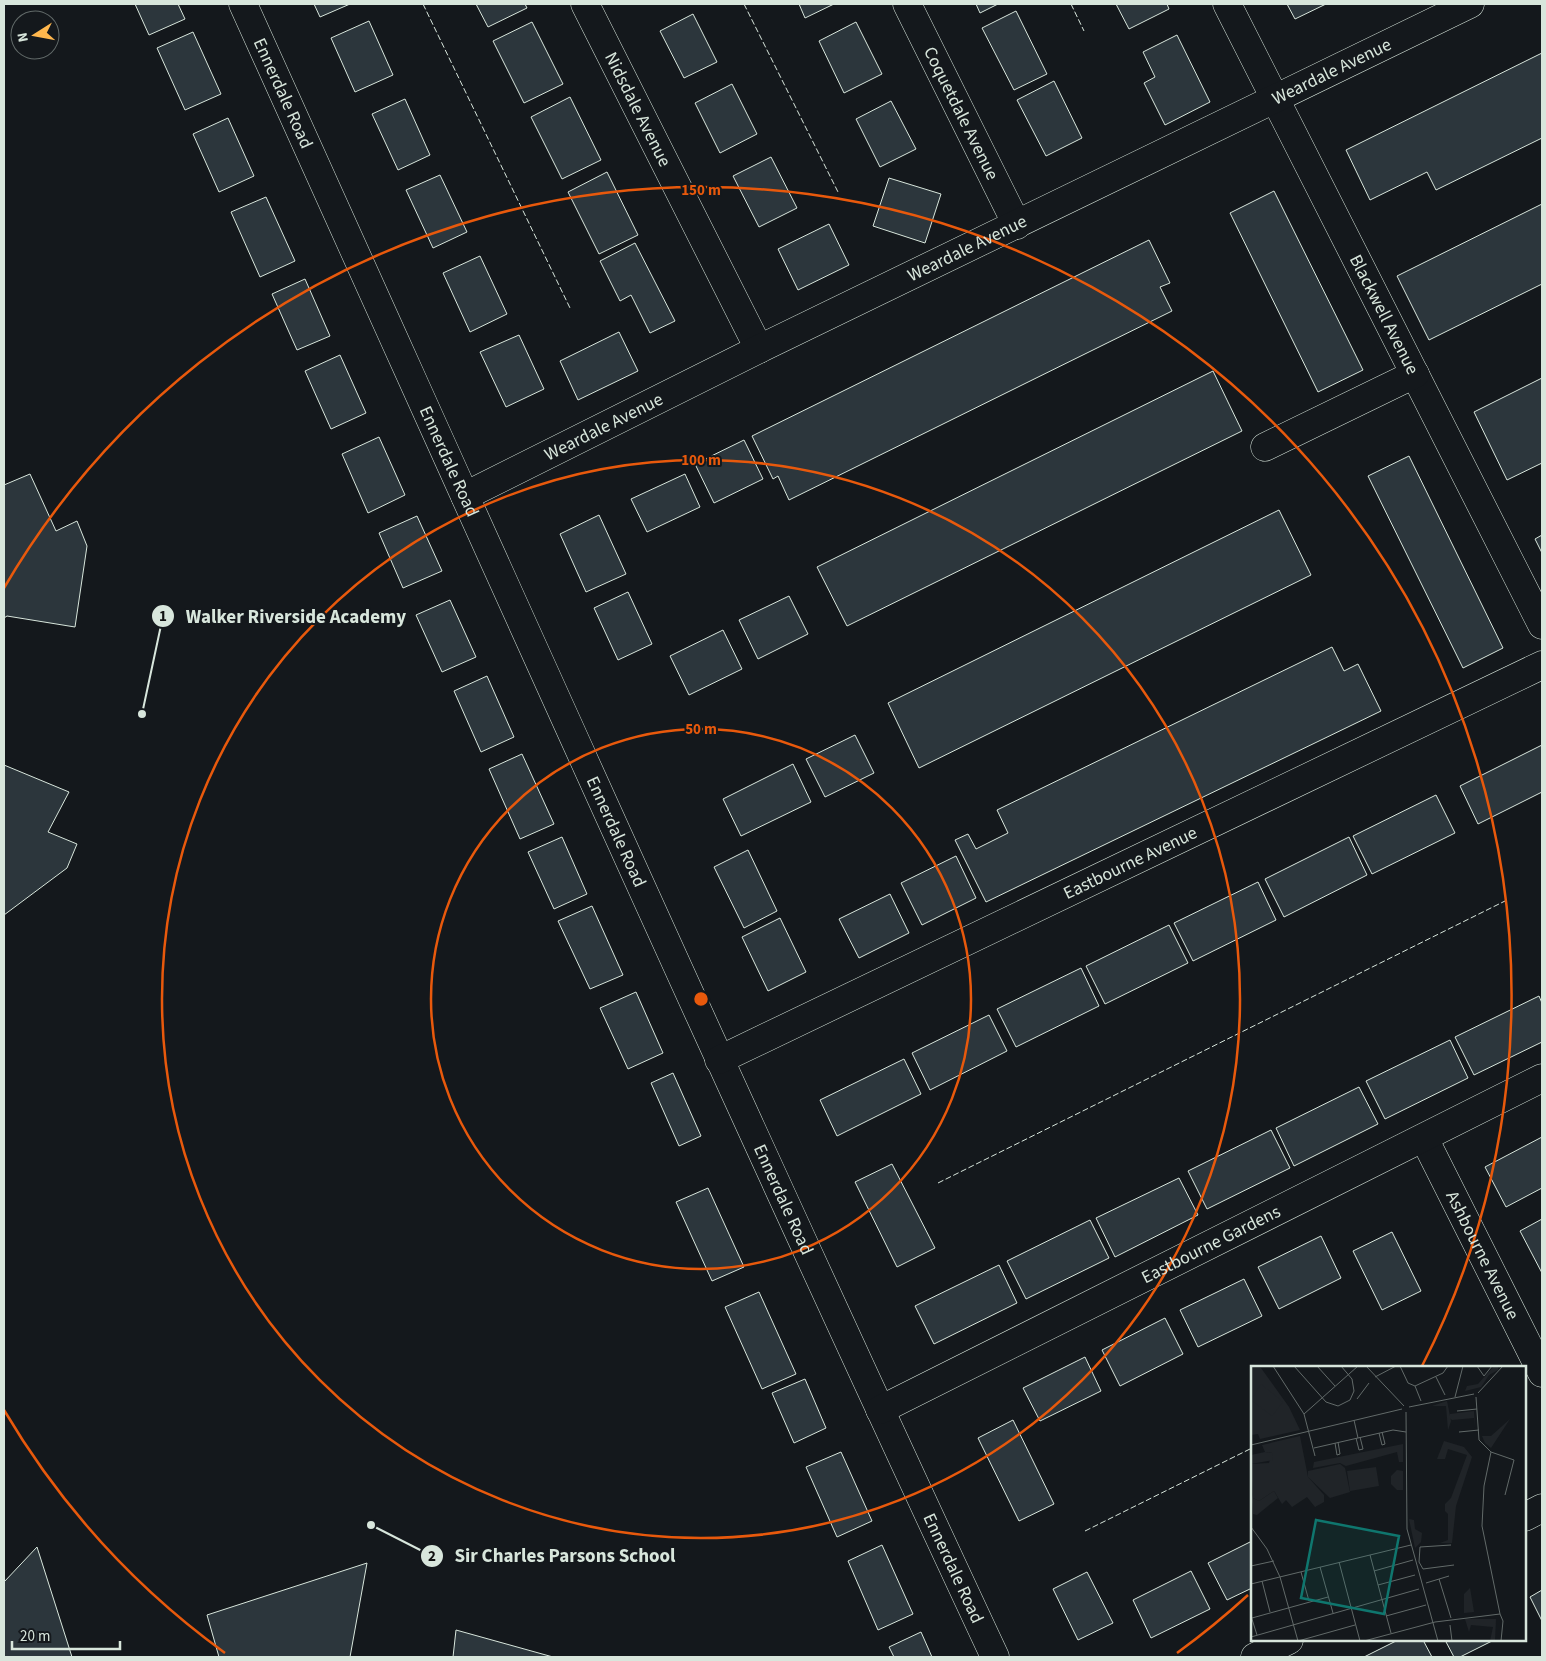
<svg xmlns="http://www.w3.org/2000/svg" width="1546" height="1661" font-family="'Source Sans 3',sans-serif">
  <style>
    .building { fill: #2c363c; stroke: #d8e6dc }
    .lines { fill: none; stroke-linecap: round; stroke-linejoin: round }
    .minor-casing { stroke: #d8e6dc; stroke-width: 29 }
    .minor { stroke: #14181c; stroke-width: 28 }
    .fence { stroke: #d8e6dc; stroke-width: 1; stroke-dasharray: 6 2.5; stroke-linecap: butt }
    .ring { fill: none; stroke: #e8590c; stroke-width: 2.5 }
    .labels { text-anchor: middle; stroke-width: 4; stroke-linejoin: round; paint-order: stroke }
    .street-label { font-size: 18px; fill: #d8e6dc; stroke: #14181c }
    .inset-road { fill: none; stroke: #626a69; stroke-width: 1 }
    .view { fill: #0f766e; fill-opacity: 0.15; stroke: #0f766e; stroke-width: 2.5 }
    .inset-edge { fill: none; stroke: #d8e6dc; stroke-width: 2.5 }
    .centre { fill: #e8590c; stroke: #14181c; stroke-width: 2.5 }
    .ring-label { font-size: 15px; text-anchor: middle; font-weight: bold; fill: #e8590c; stroke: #14181c; stroke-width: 4; stroke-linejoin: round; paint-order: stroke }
    .leader { fill: none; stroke: #d8e6dc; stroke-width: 2 }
    .callout-dot { fill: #d8e6dc; stroke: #14181c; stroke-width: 2 }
    .mark-label { font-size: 15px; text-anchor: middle; font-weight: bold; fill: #111 }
    .callout-label { font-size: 19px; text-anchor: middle; font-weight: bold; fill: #d8e6dc; stroke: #14181c; stroke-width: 4; stroke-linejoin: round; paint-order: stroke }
  </style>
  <rect width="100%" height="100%" fill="#14181c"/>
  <g class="building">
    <polygon points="135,4 178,4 185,19 149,35"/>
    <polygon points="314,4 350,4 320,17"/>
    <polygon points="476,4 525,4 527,8 488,27"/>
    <polygon points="799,4 834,4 805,18"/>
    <polygon points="976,4 998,4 980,13"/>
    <polygon points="1116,4 1167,4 1169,9 1129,29"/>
    <polygon points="1287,4 1326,4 1295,19"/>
    <polygon points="1016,11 1047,74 1014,90 982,28"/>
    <polygon points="693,14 717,62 684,78 660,31"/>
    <polygon points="369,21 393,75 355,92 331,38"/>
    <polygon points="532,22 563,84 524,103 493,41"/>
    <polygon points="856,22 882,74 844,93 819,41"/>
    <polygon points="193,32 221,94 185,110 157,48"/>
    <polygon points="1177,35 1210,102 1165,125 1144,83 1155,77 1143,52"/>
    <polygon points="1542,53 1542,138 1436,190 1427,172 1370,200 1346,150"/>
    <polygon points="1054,81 1082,138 1046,156 1017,100"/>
    <polygon points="732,84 757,134 720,153 695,103"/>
    <polygon points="570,97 601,160 562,179 531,117"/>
    <polygon points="405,99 430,155 398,170 372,114"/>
    <polygon points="891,101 916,149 880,167 856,119"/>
    <polygon points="228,118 254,176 219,192 193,134"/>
    <polygon points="771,157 797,208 759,227 733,176"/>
    <polygon points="607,172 638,235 599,254 568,192"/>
    <polygon points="440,175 467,232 433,248 406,190"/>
    <polygon points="889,178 941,194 925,243 873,226"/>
    <polygon points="1274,191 1363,370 1318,392 1230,213"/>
    <polygon points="266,197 295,261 260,277 231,212"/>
    <polygon points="1542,204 1542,284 1429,340 1397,276"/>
    <polygon points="829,224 849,265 798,290 778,249"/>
    <polygon points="1149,240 1170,283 1160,287 1172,311 789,500 778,476 773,479 752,436"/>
    <polygon points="635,243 675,321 650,333 631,295 620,301 600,261"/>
    <polygon points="480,256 507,314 470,332 443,273"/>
    <polygon points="305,279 330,336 297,350 272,294"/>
    <polygon points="619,332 638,371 578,400 560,361"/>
    <polygon points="519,335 544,389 506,407 480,352"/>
    <polygon points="340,355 366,413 331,429 305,371"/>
    <polygon points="1213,371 1242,431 847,626 817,567"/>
    <polygon points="1542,378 1542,463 1507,480 1474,412"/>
    <polygon points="379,437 405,495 368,513 342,454"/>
    <polygon points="744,440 763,479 714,503 695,464"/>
    <polygon points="1409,456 1503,648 1463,668 1368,476"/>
    <polygon points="30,474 56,531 77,521 87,546 75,627 7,616 4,618 4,485"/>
    <polygon points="685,474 700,507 647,532 631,499"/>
    <polygon points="1279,510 1311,575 919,768 888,703"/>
    <polygon points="599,515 626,574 586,592 560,534"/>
    <polygon points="417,516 442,571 403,588 379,533"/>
    <polygon points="1542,535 1542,553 1535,539"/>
    <polygon points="628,592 652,644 618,660 594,608"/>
    <polygon points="789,596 808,634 758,659 739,620"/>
    <polygon points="450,600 476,657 442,672 416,615"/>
    <polygon points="723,630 742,669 689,695 670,656"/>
    <polygon points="1332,647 1344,671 1358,664 1381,711 986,902 955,840 968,834 976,849 1008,833 997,810"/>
    <polygon points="487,676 514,737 481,752 454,691"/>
    <polygon points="855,735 874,773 825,797 806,759"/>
    <polygon points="1542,745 1542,792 1478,824 1460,786"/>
    <polygon points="522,754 554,824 520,839 489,769"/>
    <polygon points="793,764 811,802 741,836 723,799"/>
    <polygon points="4,765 69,792 48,832 77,844 67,868 4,915"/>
    <polygon points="1436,795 1455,833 1372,874 1353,836"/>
    <polygon points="562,837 587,894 554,909 528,852"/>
    <polygon points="1349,837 1367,875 1284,917 1265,879"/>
    <polygon points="748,850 777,911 744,928 714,867"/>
    <polygon points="956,856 976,898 922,925 901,883"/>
    <polygon points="1258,882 1276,920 1193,961 1174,923"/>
    <polygon points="890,894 909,933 859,958 839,919"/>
    <polygon points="592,906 623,975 590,989 558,921"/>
    <polygon points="780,918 806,972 768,991 742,937"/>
    <polygon points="1169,925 1188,963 1105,1004 1086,966"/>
    <polygon points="1081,968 1099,1006 1016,1047 997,1009"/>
    <polygon points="636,992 663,1053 628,1069 600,1008"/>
    <polygon points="1539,996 1542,1003 1542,1042 1474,1075 1455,1037"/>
    <polygon points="989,1015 1007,1051 930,1090 912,1053"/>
    <polygon points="1450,1040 1468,1078 1385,1119 1366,1081"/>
    <polygon points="904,1059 921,1094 837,1136 820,1100"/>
    <polygon points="673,1073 701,1136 679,1146 651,1083"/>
    <polygon points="1359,1087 1378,1124 1294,1166 1276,1128"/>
    <polygon points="1271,1130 1290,1168 1207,1209 1188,1171"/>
    <polygon points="1542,1137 1542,1188 1506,1207 1485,1167"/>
    <polygon points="892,1164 935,1248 897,1267 855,1182"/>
    <polygon points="1179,1178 1198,1215 1115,1257 1096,1218"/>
    <polygon points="708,1188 744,1267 712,1281 676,1202"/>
    <polygon points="1542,1219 1542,1273 1520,1231"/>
    <polygon points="1090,1220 1109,1258 1026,1299 1007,1261"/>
    <polygon points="1392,1232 1421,1291 1382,1310 1353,1251"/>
    <polygon points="1321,1236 1341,1278 1279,1309 1258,1267"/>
    <polygon points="999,1265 1017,1303 934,1344 915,1306"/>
    <polygon points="1244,1279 1262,1316 1198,1347 1180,1310"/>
    <polygon points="759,1292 796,1374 762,1389 725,1307"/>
    <polygon points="1165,1318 1183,1354 1120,1386 1102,1350"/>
    <polygon points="1085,1357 1101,1391 1040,1421 1023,1388"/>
    <polygon points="805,1379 826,1428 794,1443 772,1393"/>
    <polygon points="1013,1420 1054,1504 1019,1521 978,1438"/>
    <polygon points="841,1452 872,1521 837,1537 806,1467"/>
    <polygon points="1252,1541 1252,1588 1227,1600 1208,1563"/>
    <polygon points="882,1545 913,1614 878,1630 848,1561"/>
    <polygon points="37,1547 72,1657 4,1657 4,1582"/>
    <polygon points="367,1563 350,1657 219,1657 207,1615"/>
    <polygon points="1191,1571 1210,1609 1151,1638 1133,1600"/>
    <polygon points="1087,1572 1113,1623 1078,1640 1053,1589"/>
    <polygon points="1542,1590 1542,1621 1530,1597"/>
    <polygon points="456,1630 553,1657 453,1657"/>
    <polygon points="921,1632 932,1657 894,1657 889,1647"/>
    <polygon points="1398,1640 1423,1640 1432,1657 1364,1657"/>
    <polygon points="1445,1640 1494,1640 1460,1657 1454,1657"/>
  </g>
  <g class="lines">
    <g class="minor-casing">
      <g id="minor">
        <path id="s1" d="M243,4C492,555 739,1109 995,1657"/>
        <path id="s2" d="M585,4L759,349"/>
        <path id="s3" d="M907,4L1017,225"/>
        <path id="s4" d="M1227,4L1542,625"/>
        <polyline points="1265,447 1415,374"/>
        <path id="s5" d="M465,496L759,349L1470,4"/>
        <path id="s6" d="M719,1060L1542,665"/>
        <path id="s7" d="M1424,1138L1542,1373"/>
        <path id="s8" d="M880,1410L1542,1078"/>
        <polyline points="1525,1517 1542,1508"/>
        <polyline points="1255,1657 1289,1640"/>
      </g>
    </g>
    <use href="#minor" class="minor"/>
    <g class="fence">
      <polyline points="423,4 570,308"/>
      <polyline points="744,4 839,194"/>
      <polyline points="1071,4 1084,31"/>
      <polyline points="938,1183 1507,900"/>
      <polyline points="1085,1531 1252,1448"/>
    </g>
  </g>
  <g class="ring">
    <circle cx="701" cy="999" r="270"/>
    <circle cx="701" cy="999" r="539"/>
    <path d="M1248 1595A809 809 0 0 1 1177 1653M225 1653A809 809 0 0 1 4 1410M4 588A809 809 0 0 1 1422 1366"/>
  </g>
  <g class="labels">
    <g class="street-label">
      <text dy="6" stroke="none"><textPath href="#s5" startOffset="965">Weardale Avenue</textPath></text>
      <text dy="6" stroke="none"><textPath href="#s1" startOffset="98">Ennerdale Road</textPath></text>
      <text dy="6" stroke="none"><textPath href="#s2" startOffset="118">Nidsdale Avenue</textPath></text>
      <text dy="6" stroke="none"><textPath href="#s3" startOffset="122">Coquetdale Avenue</textPath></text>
      <text dy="6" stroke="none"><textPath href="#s5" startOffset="560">Weardale Avenue</textPath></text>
      <text dy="6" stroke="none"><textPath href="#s4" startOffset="348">Blackwell Avenue</textPath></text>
      <text dy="6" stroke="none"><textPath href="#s5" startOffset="155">Weardale Avenue</textPath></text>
      <text dy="6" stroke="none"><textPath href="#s1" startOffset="502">Ennerdale Road</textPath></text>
      <text dy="6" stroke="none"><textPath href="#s1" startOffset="908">Ennerdale Road</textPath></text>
      <text dy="6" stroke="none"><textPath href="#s6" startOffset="456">Eastbourne Avenue</textPath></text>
      <text dy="6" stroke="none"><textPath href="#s1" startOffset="1312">Ennerdale Road</textPath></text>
      <text dy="6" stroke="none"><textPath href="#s8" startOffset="370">Eastbourne Gardens</textPath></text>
      <text dy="6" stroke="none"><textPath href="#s7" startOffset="131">Ashbourne Avenue</textPath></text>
      <text dy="6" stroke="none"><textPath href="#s1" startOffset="1718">Ennerdale Road</textPath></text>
    </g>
  </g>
  <g transform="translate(1251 1366)">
    <rect width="275" height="275" fill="#14181c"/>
    <path d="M0,1L10,2L38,41L49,64L9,73L7,68L0,69ZM49,70L57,111L73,129V136L64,141L56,131L41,141L35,134L31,138L23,125L8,135L2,132L0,98L18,97L21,87L14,86L11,79ZM152,105V124H146L140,118V110L146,104Z" fill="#202428"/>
    <path d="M243,0H247V4L238,9L230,21L214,25L216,20L227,18ZM196,35L200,55L197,64L195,40H181ZM223,45L224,62L223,52L201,54L199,52V48ZM259,53L240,82L234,77L231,70H240ZM193,75L213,81L221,91L205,140L201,177H189L197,174V148L194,145V138L200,132L216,89L197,83L194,93H186ZM152,78V96H148L146,86L95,100L89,97L62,102L63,96ZM14,86L21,87L22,94L0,98V89ZM0,125L2,132L8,135L23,125L27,132L6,149L2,148ZM158,153L163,154L164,163L171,167L170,176L164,182ZM219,222L223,246L213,247V228ZM214,253H245L244,275H239L242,261L220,259L218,266Z" fill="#202428"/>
    <path d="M89,98L94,102L99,126L79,132L57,111V105Z" fill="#202428"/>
    <path d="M10,18L32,36L21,50L0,34ZM125,101L128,120L99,125L96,105Z" fill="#202428"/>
    <path class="inset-road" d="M22,0L53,48L64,90M43,0L75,36L87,40L99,34L103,25L101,13L90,0M66,0L84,20M115,0L153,40M149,0L157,17L164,20L192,7L197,0M226,0L233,10L241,0M124,11L145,0M185,11L194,29M164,20L170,35M227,27L252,0M204,31L212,0M225,31L228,74L240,86M106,33L118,17M158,41L223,28M206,45L226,43M155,46L156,163L187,275M53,48L107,0M103,54L107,72M208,66L228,64M128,67L131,79L134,78L131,66M105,72L108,84L112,83L109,71M84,77L86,89L89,88L87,76M0,79L151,43M63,82L142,64L155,66M240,86L233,120L231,160L249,248M240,86L263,94L254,129M0,161L16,183L29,211L47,275M200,179L169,181L168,196L172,203L203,199M119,189L140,267M88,196L109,275M0,200L23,195M69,201L82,247M123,205L162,194M50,206L58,235M188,213L200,252M11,215L19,246M175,217L198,210M0,218L160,179M127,219L164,209M249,248L252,255L250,275M0,250L6,269M135,250L175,239M1,252L77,231M184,256L249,248M199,259L201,275M0,271L168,223M47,275L104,259M113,275L184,256"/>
    <path class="view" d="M65,154L148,170L133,248L50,232Z"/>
    <rect width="275" height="275" class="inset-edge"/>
  </g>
  <circle cx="701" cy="999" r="8" class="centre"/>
  <g class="ring-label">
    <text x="701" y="195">150 m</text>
    <text x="701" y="465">100 m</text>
    <text x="701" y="734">50 m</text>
  </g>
  <path class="leader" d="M142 714L163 616M371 1525L432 1556"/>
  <g class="callout-dot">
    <circle cx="142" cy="714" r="5"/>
    <circle cx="371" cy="1525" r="5"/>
    <circle cx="163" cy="616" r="12"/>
    <circle cx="432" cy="1556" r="12"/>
  </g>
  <g class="mark-label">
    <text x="163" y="621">1</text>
    <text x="432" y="1561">2</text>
  </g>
  <g class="callout-label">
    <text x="296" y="623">Walker Riverside Academy</text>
    <text x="565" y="1562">Sir Charles Parsons School</text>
  </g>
  <rect width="1546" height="1661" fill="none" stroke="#d8e6dc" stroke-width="10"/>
  <g transform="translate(35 35) rotate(259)"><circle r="24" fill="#14181c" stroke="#626a69"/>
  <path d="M0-4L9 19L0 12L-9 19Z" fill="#ffb74d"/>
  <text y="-8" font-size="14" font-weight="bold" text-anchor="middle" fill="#d8e6dc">N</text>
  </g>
  <path d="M12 1641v8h108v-8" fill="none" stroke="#d8e6dc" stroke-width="2.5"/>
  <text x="20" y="1641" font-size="15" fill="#d8e6dc" stroke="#14181c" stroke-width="4" paint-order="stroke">20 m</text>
</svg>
